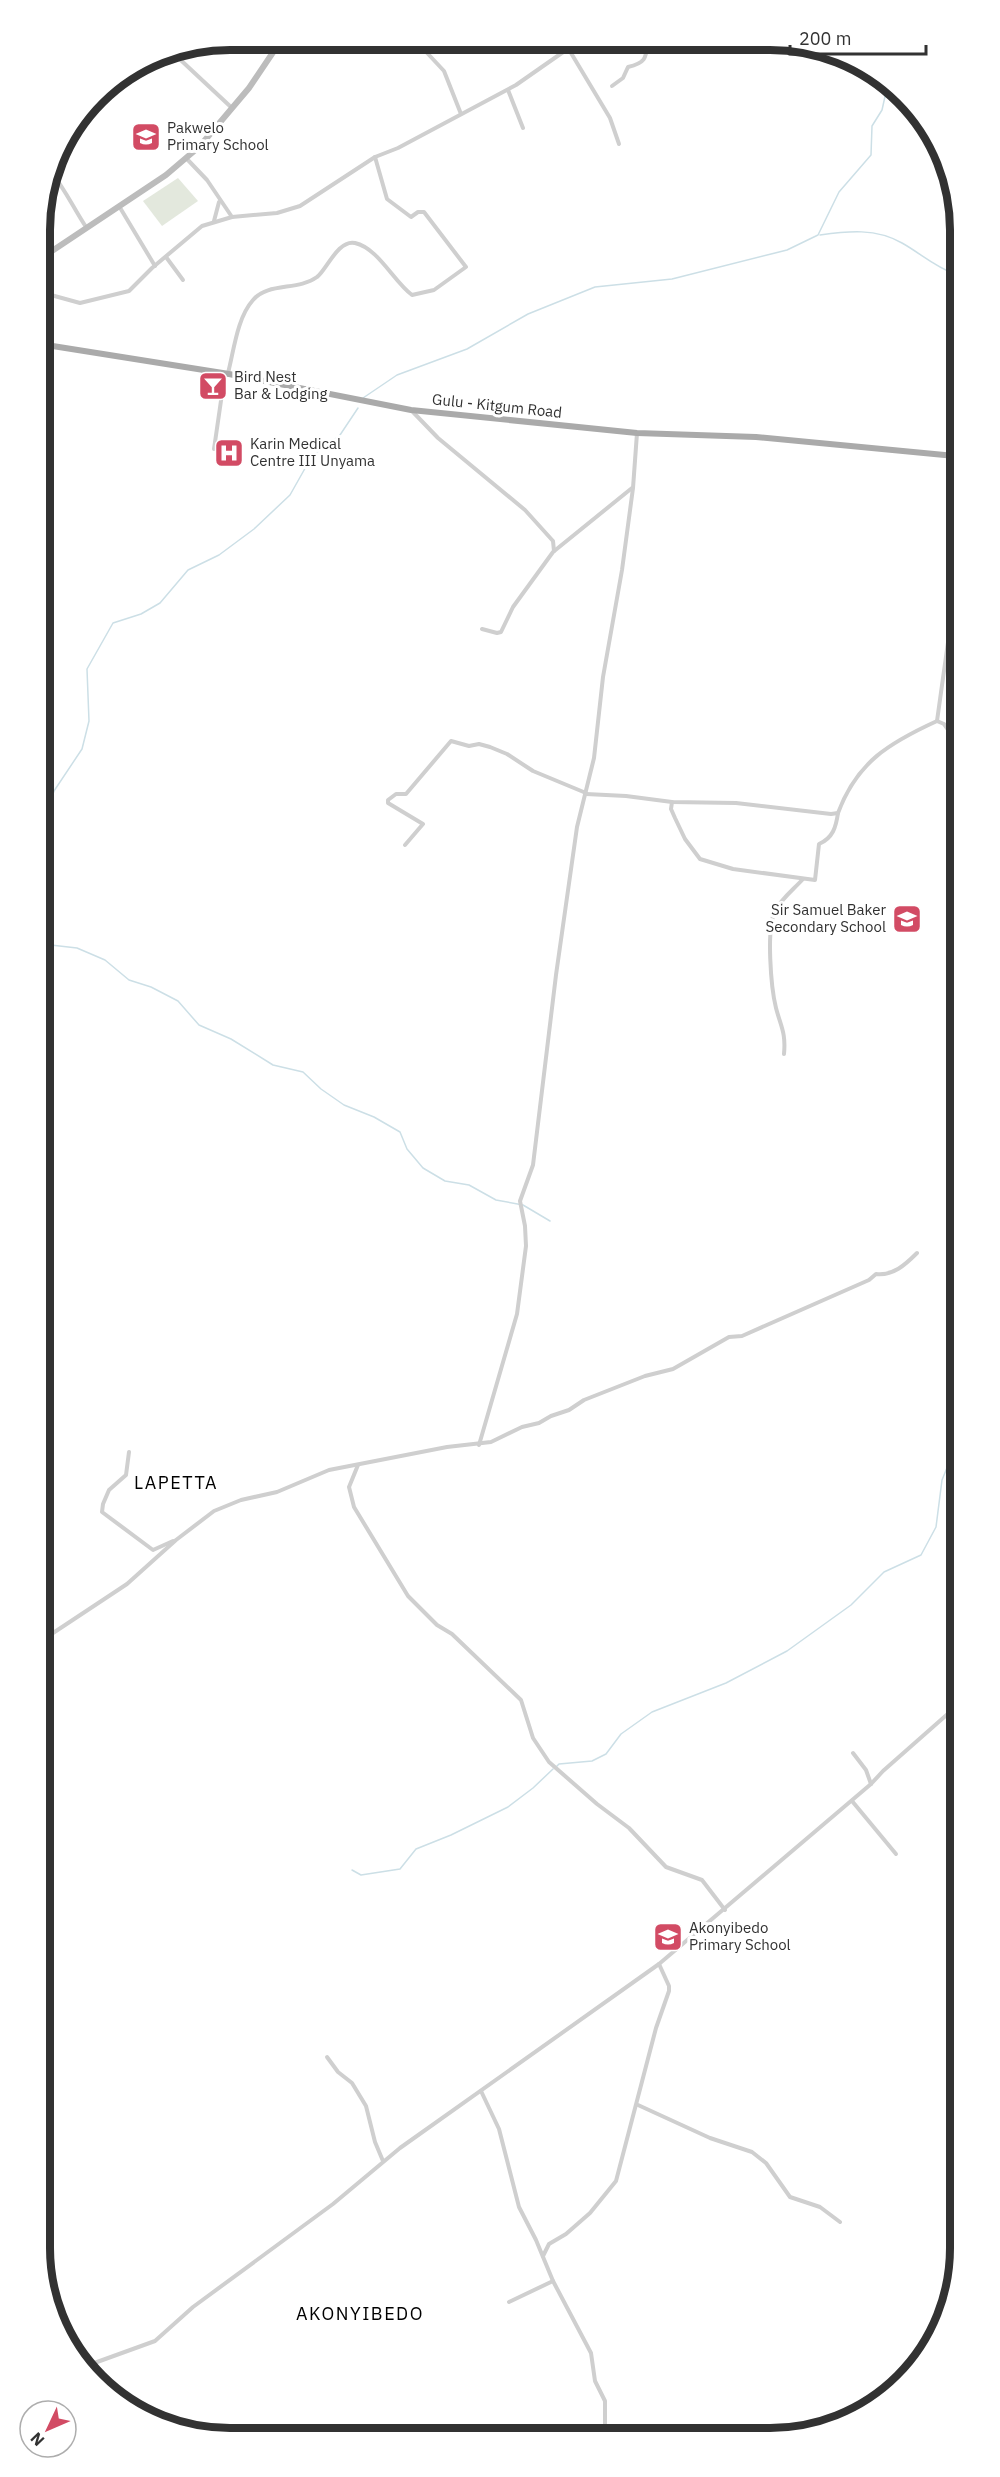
<svg xmlns="http://www.w3.org/2000/svg" width="1000" height="2477" font-family="'IBM Plex Sans',sans-serif">
  <style>
    .green { fill: #e3e8dd }
    .lines { fill: none; stroke-linecap: round; stroke-linejoin: round }
    .stream { stroke: #ccdfe6; stroke-width: 1.5 }
    .street { stroke: #cfcfcf; stroke-width: 4 }
    .secondary { stroke: #bcbcbc; stroke-width: 6 }
    .primary { stroke: #aaa; stroke-width: 6 }
    .labels { text-anchor: middle; stroke-width: 6; stroke-linejoin: round; paint-order: stroke }
    .poi-label { font-size: 15px; fill: #323232; stroke: #fff; text-anchor: start }
    .street-label { font-size: 15px; fill: #323232; stroke: #fff }
    .quarter-label { font-size: 18px; letter-spacing: 1.5px; fill: #000; stroke: #fff }
    .rim { fill: none; stroke: #323232; stroke-width: 8 }
  </style>
  <rect width="100%" height="100%" fill="#fff"/>
  <polygon class="green" points="178,178 198,201 162,226 143,201"/>
  <g class="lines">
    <g class="stream">
      <path d="M820,235C848,231 876,228 902,243C920,253 935,267 955,274"/>
      <polyline points="363,398 397,375 467,349 528,314 595,287 672,279 787,250 818,235 839,192 871,155 872,126 882,110 888,83"/>
      <polyline points="41,829 54,791 82,749 89,721 87,669 113,623 141,614 160,603 188,570 219,555 254,529 290,495 312,456 340,435 358,408"/>
      <polyline points="42,944 77,948 105,960 129,980 151,987 178,1001 199,1025 231,1039 273,1065 303,1072 321,1089 344,1105 374,1117 400,1132 407,1149 423,1168 445,1181 469,1185 496,1200 523,1205 550,1221"/>
      <polyline points="557,1766 559,1764 592,1761 606,1754 621,1734 652,1712 726,1683 787,1651 851,1605 884,1572 921,1555 936,1527 942,1480 958,1441"/>
      <polyline points="352,1870 361,1875 400,1869 416,1849 451,1835 508,1807 533,1788 553,1769"/>
    </g>
    <g class="street">
      <polyline points="415,40 444,71 461,114"/>
      <polyline points="568,48 610,118 619,144"/>
      <polyline points="171,51 232,108"/>
      <path d="M612,86L623,78L628,67C645,63 646,59 648,42"/>
      <polyline points="508,90 523,128"/>
      <polyline points="186,158 207,180 232,217"/>
      <path d="M51,172C65,189 74,209 86,227"/>
      <polyline points="119,206 155,266"/>
      <polyline points="214,221 219,202"/>
      <polyline points="166,257 183,280"/>
      <polyline points="40,292 80,303 129,291 152,268 202,226 232,217 277,213 300,206 375,157 398,148 516,85 579,41"/>
      <path d="M228,373C234,350 237,318 253,300C268,282 298,291 317,277C326,271 338,239 355,243C378,248 394,282 412,295L434,290L466,267L424,212H418L411,217L387,199L375,157"/>
      <polyline points="412,411 438,438 525,510 553,541 554,551"/>
      <polyline points="214,449 225,373"/>
      <polyline points="482,629 497,633 501,632 513,607 553,552 632,488"/>
      <polyline points="937,721 956,585"/>
      <path d="M586,794L626,796L672,802L736,803L831,814L838,813C857,762 889,743 937,721L944,724L956,741"/>
      <path d="M672,802L671,809L675,818L685,839L700,859L733,869L815,880L819,844C833,838 836,827 838,813"/>
      <polyline points="405,845 423,824 388,803 388,800 396,794 406,794 451,741 469,746 479,744 490,747 507,754 533,771 586,793"/>
      <path d="M784,1054C786,1033 781,1027 776,1008C771,988 766,929 775,911C781,899 794,889 803,879"/>
      <polyline points="479,1445 517,1314 526,1246 525,1226 520,1201 533,1165 556,975 577,827 594,758 603,677 622,570 633,488 637,433"/>
      <polyline points="129,1452 126,1475 109,1490 103,1504 102,1512 153,1550 173,1541"/>
      <polyline points="358,1465 349,1487 354,1507 408,1596 437,1625 452,1634 521,1700 533,1738 549,1762 597,1804 629,1828 666,1867 702,1880 725,1910"/>
      <path d="M44,1639L127,1584L176,1540L214,1511L241,1500L277,1492L329,1470L447,1447L491,1442L522,1427L539,1423L551,1416L569,1410L584,1400L645,1376L673,1369L729,1337L742,1336L869,1280L876,1274C893,1276 905,1265 917,1253"/>
      <polyline points="853,1753 866,1770 871,1784"/>
      <polyline points="852,1801 896,1854"/>
      <polyline points="327,2057 338,2072 352,2083 366,2106 375,2142 383,2161"/>
      <polyline points="481,2091 499,2129 519,2207 536,2240 553,2281 591,2353 595,2381 605,2401 605,2433"/>
      <polyline points="638,2105 710,2138 752,2152 766,2163 790,2197 820,2207 840,2222"/>
      <polyline points="543,2256 549,2244 566,2234 590,2213 616,2181 656,2028 669,1991 669,1986 659,1964"/>
      <polyline points="509,2302 553,2281"/>
      <polyline points="86,2366 155,2341 193,2307 333,2204 400,2148 659,1964 871,1784 883,1771 959,1704"/>
    </g>
    <polyline class="secondary" points="40,259 166,175 200,146 249,88 282,39"/>
    <polyline class="primary" points="40,344 229,374 411,410 637,433 756,437 955,456"/>
  </g>
  <defs>
    <g id="school-square" transform="scale(1.5)"><rect x="-9" y="-9" width="18" height="18" rx="4" fill="#d24b64" stroke="#fff"/><path d="M0-5L7-2L0 1L-7-2ZM-4 1L0 2.5L4 1V4Q0 6-4 4Z" fill="#fff"/></g>
    <g id="bar-square" transform="scale(1.5)"><rect x="-9" y="-9" width="18" height="18" rx="4" fill="#d24b64" stroke="#fff"/><path d="M-6-5H6L.8 .8V4.5H3.5V6h-7V4.5H-.8V.8Z" fill="#fff"/></g>
    <g id="hospital-square" transform="scale(1.5)"><rect x="-9" y="-9" width="18" height="18" rx="4" fill="#d24b64" stroke="#fff"/><path d="M-5-5h3v3.5h4V-5h3V5h-3V1.5h-4V5h-3Z" fill="#fff"/></g>
  </defs>
  <g fill-rule="evenodd">
    <use href="#school-square" x="146" y="137"/>
    <use href="#bar-square" x="213" y="386"/>
    <use href="#hospital-square" x="229" y="453"/>
    <use href="#school-square" x="907" y="919"/>
    <use href="#school-square" x="668" y="1937"/>
  </g>
  <g class="labels">
    <g class="poi-label">
      <text x="167" y="133">Pakwelo<tspan x="167" dy="17">Primary School</tspan></text>
      <text x="234" y="382">Bird Nest<tspan x="234" dy="17">Bar &amp; Lodging</tspan></text>
      <text x="250" y="449">Karin Medical<tspan x="250" dy="17">Centre III Unyama</tspan></text>
      <text x="886" y="915" text-anchor="end">Sir Samuel Baker<tspan x="886" dy="17">Secondary School</tspan></text>
      <text x="689" y="1933">Akonyibedo<tspan x="689" dy="17">Primary School</tspan></text>
    </g>
    <g class="street-label">
      <text transform="translate(497 406) rotate(6)" y="5">Gulu - Kitgum Road</text>
    </g>
    <g class="quarter-label">
      <text x="176" y="1489">LAPETTA</text>
      <text x="360" y="2320">AKONYIBEDO</text>
    </g>
  </g>
  <path d="M0 0H1000V2477H0ZM230 50H770A180 180 0 0 1 950 230V2248A180 180 0 0 1 770 2428H230A180 180 0 0 1 50 2248V230A180 180 0 0 1 230 50Z" fill="#fff" fill-rule="evenodd"/>
  <path class="rim" d="M230 50H770A180 180 0 0 1 950 230V2248A180 180 0 0 1 770 2428H230A180 180 0 0 1 50 2248V230A180 180 0 0 1 230 50Z"/>
  <g transform="translate(48 2429) rotate(226)"><circle r="28" fill="#ffffff" stroke="#adadad" stroke-width="1.5"/>
  <path d="M0-4.5L10 22L0 15L-10 22Z" fill="#d24b64"/>
  <text y="-9" font-size="16" font-weight="bold" text-anchor="middle" fill="#323232">N</text>
  </g>
  <path d="M790 45v9h136v-9" fill="none" stroke="#323232" stroke-width="3"/>
  <text x="799" y="45" font-size="18" fill="#323232" stroke="#ffffff" stroke-width="4.5" paint-order="stroke">200 m</text>
</svg>
